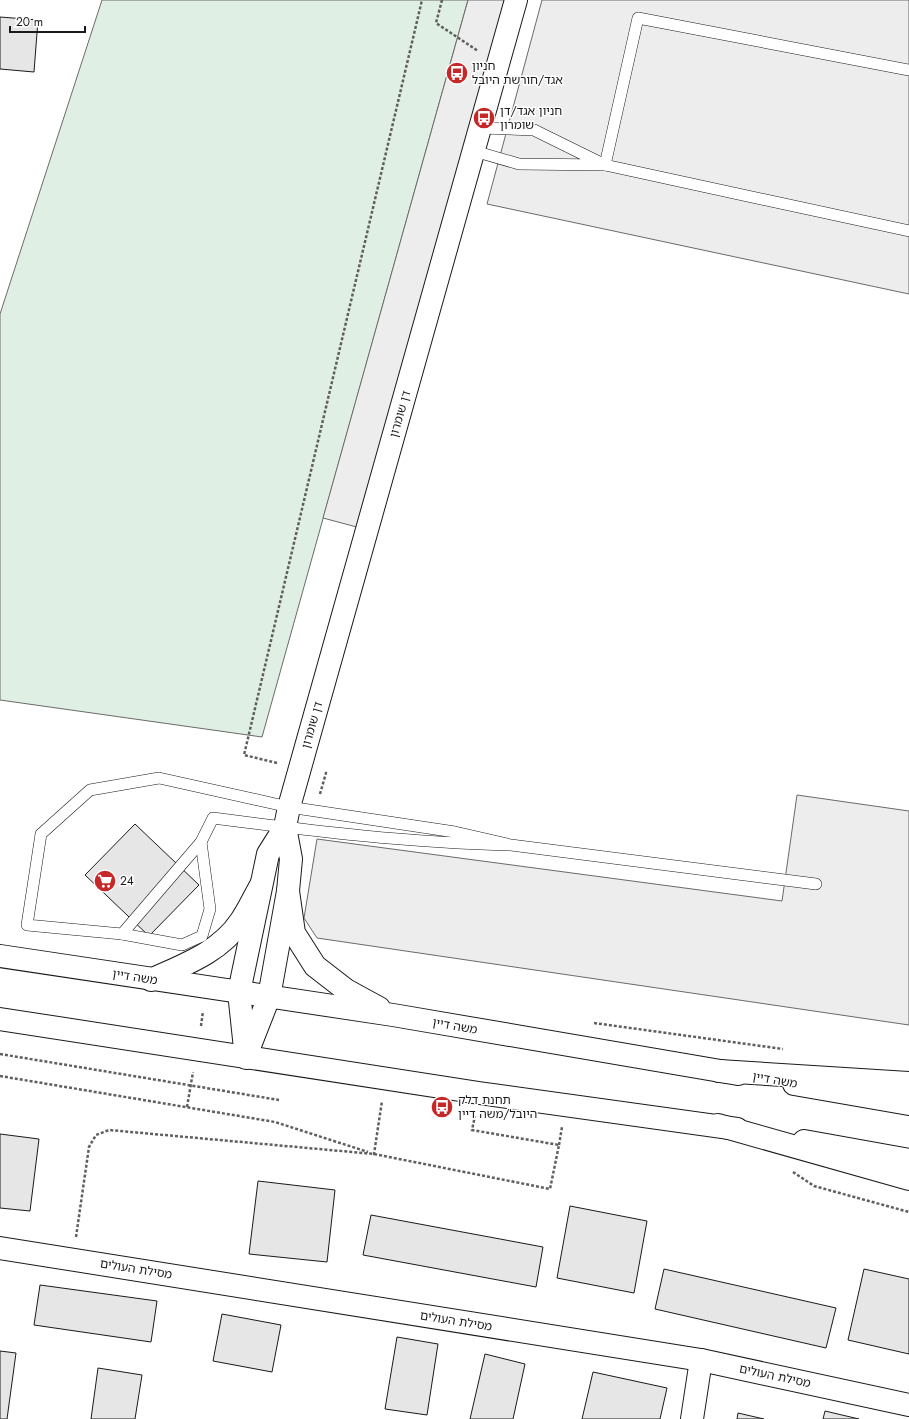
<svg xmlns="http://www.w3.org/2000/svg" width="909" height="1419" font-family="Jost,'Noto Sans Hebrew',sans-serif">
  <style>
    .green { fill: #e0efe3; stroke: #6a6a6a }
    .parking { fill: #ededed; stroke: #6a6a6a }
    .building { fill: #e6e6e6; stroke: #1a1a1a }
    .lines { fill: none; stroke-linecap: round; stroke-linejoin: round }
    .lane-casing { stroke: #1a1a1a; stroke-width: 12 }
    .street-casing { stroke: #1a1a1a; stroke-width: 24 }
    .secondary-casing { stroke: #1a1a1a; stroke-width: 24 }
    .highway-casing { stroke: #1a1a1a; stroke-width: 24 }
    .path { stroke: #5f5f5f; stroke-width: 2.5; stroke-dasharray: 3 2; stroke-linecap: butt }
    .lane { stroke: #fff; stroke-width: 11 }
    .street { stroke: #fff; stroke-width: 22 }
    .secondary { stroke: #fff; stroke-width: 22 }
    .highway { stroke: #fff; stroke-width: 22 }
    .labels { text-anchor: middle; stroke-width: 3; stroke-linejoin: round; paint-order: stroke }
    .poi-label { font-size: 12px; fill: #1a1a1a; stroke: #fff; text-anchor: start }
    .street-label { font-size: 12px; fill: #1a1a1a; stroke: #fff }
  </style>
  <rect width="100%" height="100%" fill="#fff"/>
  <polygon class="green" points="102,0 468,0 262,737 0,700 0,314"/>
  <g class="parking">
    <polygon points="468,0 516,0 368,530 323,518"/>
    <polygon points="542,0 909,0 909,294 487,204"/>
    <polygon points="797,795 909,811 909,1025 317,938 304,918 317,839 782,901"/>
  </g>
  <g class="building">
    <polygon points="0,17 38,20 34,72 0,69"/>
    <polygon points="135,824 199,885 149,936 85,875"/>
    <polygon points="0,1134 39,1139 30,1211 0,1208"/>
    <polygon points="258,1181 335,1190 327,1262 249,1254"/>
    <polygon points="570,1206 647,1221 634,1293 557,1278"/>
    <polygon points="371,1215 543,1247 536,1287 363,1255"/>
    <polygon points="664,1269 836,1308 826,1348 655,1309"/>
    <polygon points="864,1269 909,1279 909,1354 848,1340"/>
    <polygon points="40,1285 157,1301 151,1342 34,1325"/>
    <polygon points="222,1314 281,1325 272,1372 213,1361"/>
    <polygon points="397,1337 438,1344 427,1415 385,1409"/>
    <polygon points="0,1351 16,1353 7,1419 0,1419"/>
    <polygon points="485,1354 525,1364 513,1419 470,1419"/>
    <polygon points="98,1368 142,1375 135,1419 91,1419"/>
    <polygon points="593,1372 667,1388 660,1419 582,1419"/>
    <polygon points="825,1411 859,1419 823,1419"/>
    <polygon points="738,1413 764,1419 737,1419"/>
  </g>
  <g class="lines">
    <g class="lane-casing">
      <g id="lane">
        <polyline points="909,70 638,18 605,165 909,231"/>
        <polyline points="474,151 519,164 605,165 534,130 481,128"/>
        <path d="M511,845C411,843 312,831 213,818L201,842L122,934L27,925L41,834L90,790L159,778L289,807L455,832L511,845L816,884"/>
        <polyline points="122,934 182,945 202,936 210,909 201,842"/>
      </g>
    </g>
    <g class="street-casing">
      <g id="street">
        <polyline points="247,1053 269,997 288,891 291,859 285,827"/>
        <polyline points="246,1058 239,992 268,854 285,827 289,807 516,0"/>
        <polyline points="0,1248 701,1360 909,1405"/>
        <polyline points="692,1419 701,1360"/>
      </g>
    </g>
    <g class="secondary-casing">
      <g id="secondary">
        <polyline points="288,891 294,933 315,966 346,990 379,1008"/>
        <polyline points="0,956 393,1015 738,1074"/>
        <path d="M151,980C183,965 219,953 240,922C248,911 254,897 261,885"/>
        <polyline points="0,1019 479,1093 737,1129"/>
        <polyline points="794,1084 909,1104"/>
        <polyline points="804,1141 909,1160"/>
      </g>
    </g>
    <g class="highway-casing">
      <g id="highway">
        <polyline points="719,1071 909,1083"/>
        <polyline points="718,1125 909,1179"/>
      </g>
    </g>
    <g class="path">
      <polyline points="442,0 436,23 478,51"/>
      <polyline points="277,763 244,755 422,0"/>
      <polyline points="320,794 326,773 323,773"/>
      <polyline points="594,1023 783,1049"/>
      <polyline points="201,1026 203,1011"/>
      <polyline points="0,1054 279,1100"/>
      <polyline points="0,1076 275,1122 368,1152"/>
      <polyline points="187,1107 193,1072"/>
      <polyline points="559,1145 562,1127"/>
      <polyline points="373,1154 374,1154 382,1101"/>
      <polyline points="793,1172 814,1186 909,1212"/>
      <polyline points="76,1237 89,1147 96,1135 109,1130 374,1154 550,1189 559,1145 472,1130 475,1116"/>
    </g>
    <use href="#lane" class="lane"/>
    <use href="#street" class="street"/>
    <use href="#secondary" class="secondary"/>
    <use href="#highway" class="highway"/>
  </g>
  <defs>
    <g id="bus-disc" transform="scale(1.15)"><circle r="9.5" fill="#c62828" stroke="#fff"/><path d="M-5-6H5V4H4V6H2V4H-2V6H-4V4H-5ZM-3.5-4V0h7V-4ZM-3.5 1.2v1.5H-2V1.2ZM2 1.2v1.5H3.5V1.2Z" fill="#fff"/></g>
    <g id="supermarket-disc" transform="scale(1.15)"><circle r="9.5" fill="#c62828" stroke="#fff"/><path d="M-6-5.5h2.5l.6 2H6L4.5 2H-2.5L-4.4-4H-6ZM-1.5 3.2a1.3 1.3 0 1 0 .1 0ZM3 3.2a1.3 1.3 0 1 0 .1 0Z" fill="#fff"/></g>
  </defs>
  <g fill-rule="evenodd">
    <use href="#bus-disc" x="457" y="73"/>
    <use href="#bus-disc" x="484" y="118"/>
    <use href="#supermarket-disc" x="105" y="881"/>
    <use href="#bus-disc" x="442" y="1107"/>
  </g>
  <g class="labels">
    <g class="poi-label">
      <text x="472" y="70">חניון<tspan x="472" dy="14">אגד/חורשת היובל</tspan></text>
      <text x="500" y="115">חניון אגד/דן<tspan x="500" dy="14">שומרון</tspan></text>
      <text x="120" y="885">24</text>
      <text x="458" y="1104">תחנת דלק<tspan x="458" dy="14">היובל/משה דיין</tspan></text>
    </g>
    <g class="street-label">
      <text transform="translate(400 414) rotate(-74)" y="4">דן שומרון</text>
      <text transform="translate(312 725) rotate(-74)" y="4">דן שומרון</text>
      <text transform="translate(135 977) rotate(9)" y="4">משה דיין</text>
      <text transform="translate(455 1026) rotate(10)" y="4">משה דיין</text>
      <text transform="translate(775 1080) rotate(10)" y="4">משה דיין</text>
      <text transform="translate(136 1269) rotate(9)" y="4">מסילת העולים</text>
      <text transform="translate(456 1321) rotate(9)" y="4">מסילת העולים</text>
      <text transform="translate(775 1376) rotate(12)" y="4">מסילת העולים</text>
    </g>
  </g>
  <path d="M10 26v6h75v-6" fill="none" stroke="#1a1a1a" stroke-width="2"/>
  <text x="16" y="26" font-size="12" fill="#1a1a1a" stroke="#ffffff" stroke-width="3" paint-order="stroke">20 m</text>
</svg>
